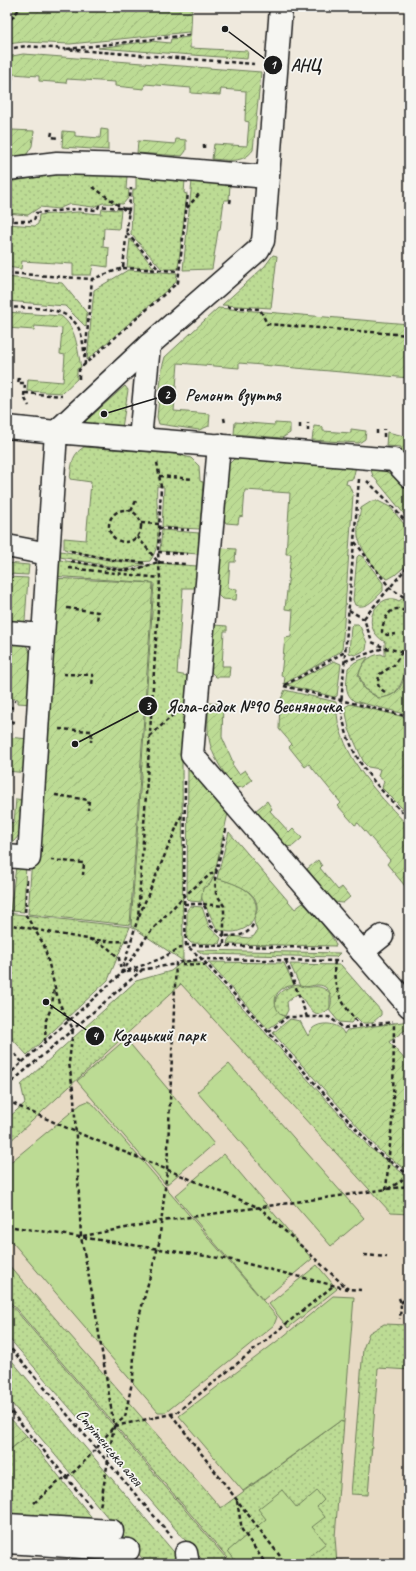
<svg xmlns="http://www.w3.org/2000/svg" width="416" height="1571" font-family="Caveat,sans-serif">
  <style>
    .built { fill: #e7dac4 }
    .grass { fill: url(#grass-dots); stroke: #6c7c58 }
    .garden { fill: url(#garden-furrows); stroke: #6c7c58 }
    .pitch { fill: #bcdb94; stroke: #6c7c58 }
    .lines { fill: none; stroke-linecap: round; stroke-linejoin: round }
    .minor-casing { stroke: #1c1c1c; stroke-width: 25 }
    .path { stroke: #1c1c1c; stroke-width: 2.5; stroke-dasharray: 4 3; stroke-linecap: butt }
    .minor { stroke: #f6f6f2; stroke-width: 22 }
    .labels { text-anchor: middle; stroke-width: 3.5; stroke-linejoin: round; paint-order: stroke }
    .street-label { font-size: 16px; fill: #1c1c1c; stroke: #f6f6f2 }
    .leader { fill: none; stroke: #1c1c1c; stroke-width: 1.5 }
    .callout-dot { fill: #1c1c1c; stroke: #f6f6f2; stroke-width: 1.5 }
    .mark-label { font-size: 12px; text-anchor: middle; font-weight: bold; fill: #fff }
    .callout-label { font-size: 17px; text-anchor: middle; font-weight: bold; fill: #1c1c1c; stroke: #f6f6f2; stroke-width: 3.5; stroke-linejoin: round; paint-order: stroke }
  </style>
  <defs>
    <pattern id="grass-dots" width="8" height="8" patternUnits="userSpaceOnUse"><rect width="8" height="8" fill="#bcdb94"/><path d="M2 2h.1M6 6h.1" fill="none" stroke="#a1bb7f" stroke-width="1.8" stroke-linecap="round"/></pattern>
    <pattern id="garden-furrows" width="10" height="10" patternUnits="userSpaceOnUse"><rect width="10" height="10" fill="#bcdb94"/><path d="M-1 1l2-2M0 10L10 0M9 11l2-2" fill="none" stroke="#a1bb7f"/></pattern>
  </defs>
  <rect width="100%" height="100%" fill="#efe9dd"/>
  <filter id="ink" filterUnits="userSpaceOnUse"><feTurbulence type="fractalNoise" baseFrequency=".025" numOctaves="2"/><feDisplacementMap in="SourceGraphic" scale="8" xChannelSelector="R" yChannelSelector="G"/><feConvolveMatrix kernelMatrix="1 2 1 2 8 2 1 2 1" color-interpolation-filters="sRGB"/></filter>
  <g filter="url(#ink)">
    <polygon class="built" points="171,970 189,971 409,1202 409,1564 231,1564 7,1299 7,1119"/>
    <g class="grass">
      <polygon points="71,172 127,176 126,189 129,190 128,198 123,204 103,203 93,207 70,204 58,209 40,207 28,215 7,213 7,182"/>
      <polygon points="136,176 185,180 184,193 187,194 178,269 162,269 131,234 133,189 136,189"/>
      <polygon points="192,181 230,184 229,200 224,200 220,230 218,231 212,269 183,270"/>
      <polygon points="102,209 121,210 119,229 104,228 103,247 109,248 108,267 93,265 91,275 73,275 73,264 22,261 21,269 7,267 7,224 35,226 38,224 39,215 78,212 101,214"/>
      <polygon points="130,239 154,268 127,267"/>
      <polygon points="273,255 277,256 271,308 222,305 265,266"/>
      <polygon points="128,270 177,273 176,282 87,360 94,290"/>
      <polygon points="7,277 62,283 87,313 86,327 65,306 7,301"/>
      <polygon points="125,386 128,390 122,428 82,424"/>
      <path d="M84,447L176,454L191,458L199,466L200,481L203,482L200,529L162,527L164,487L157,486C155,511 165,540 150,561L141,562L114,560L64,549V538L86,540L91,482L70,479C72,465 71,455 84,447Z"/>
      <polygon points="162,530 199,533 198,554 160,551"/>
      <polygon points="61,551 113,561 145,564 127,569 119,568 60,557"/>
      <polygon points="60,560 128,571 156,563 197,566 195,588 183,588 177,674 188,676 182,759 183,961 201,962 370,1148 409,1178 409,1214 391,1213 181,984 7,1144 7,1119 25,1103 21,1085 136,981 171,971 183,961 131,926 154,583 52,576 52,563 59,563"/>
      <polygon points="7,563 29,565 28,575 7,574"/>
      <path d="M409,571V669L405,671C401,686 397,697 379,698L365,689L359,675C361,664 369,655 381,654L385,656V642C355,624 381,590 399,601L409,594L406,580Z"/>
      <path d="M213,878C238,882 270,896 250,925C239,933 230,934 217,929L201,897L203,888L210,884Z"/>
      <polygon points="7,913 130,927 108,980 27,1055 7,1033"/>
      <polygon points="197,950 340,953 336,957 203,954"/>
      <path d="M298,985C313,991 316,981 330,993V1008C312,1025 308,1000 297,994L287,1002L288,1010L285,1016L278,1013C270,996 282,988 298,985Z"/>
      <polygon points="7,1263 221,1508 340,1421 344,1422 335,1537 337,1564 233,1564 7,1298"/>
      <polygon points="7,1300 231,1564 206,1564 7,1336"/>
      <polygon points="384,1324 409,1325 409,1370 378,1368 368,1495 351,1494 363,1349 369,1333"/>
      <polygon points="7,1355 184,1564 147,1564 7,1398"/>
      <polygon points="27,1436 93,1519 7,1518 7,1452"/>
      <polygon points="126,1555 134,1564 100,1564 101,1556"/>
    </g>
    <g class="garden">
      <polygon points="7,7 192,7 190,48 248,51 247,59 98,48 151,41 170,43 171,39 189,37 189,32 70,44 24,42 7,44"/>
      <path d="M23,54L261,72L253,150C243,164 228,160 212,159L214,144L247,146L249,122L245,121L246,91L221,89L220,95L191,93V88L145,84L144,89L115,86V82L67,79L66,83L39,81V76L13,74V79H10L9,94H7V57Z"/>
      <polygon points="101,129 108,130 108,150 62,147 63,131 75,132 75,136 100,138"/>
      <polygon points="12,130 34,131 32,146 27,154 7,159"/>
      <polygon points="176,139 186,140 186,151 182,156 137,153 138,141 175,144"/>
      <polygon points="218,308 409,324 409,378 239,363 239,368 178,363 174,411 210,414 209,426 199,430 159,424 157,417 162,368 165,357"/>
      <path d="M7,312L61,316C77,328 77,349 81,367L77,369V379L62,393L27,391L28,379L63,382L65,355L60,354L62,328L35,326L34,330L7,328Z"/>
      <polygon points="235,422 274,425 275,423 290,424 290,433 282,438 234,434"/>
      <polygon points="314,426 323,427 323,431 351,433 351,429 366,431 365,439 359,443 312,440"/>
      <polygon points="387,432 409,437 409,457 401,450 401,447 386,446"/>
      <polygon points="241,457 356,466 353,479 347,480 346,484 349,485 353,495 342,651 284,684 285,677 281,676 285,638 291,637 293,610 285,609 291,554 286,554 290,493 245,490 243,516 239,517 238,524 226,523 221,514 227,466 234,459"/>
      <path d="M370,467C387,469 397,478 409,490V520L373,476Z"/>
      <path d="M372,501H378L390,507L409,530V563L395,575L388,579C378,576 359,546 358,536C357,528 359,517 361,508Z"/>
      <polygon points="221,548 236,549 235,562 230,562 228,588 237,589 236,600 222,599 217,594"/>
      <path d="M359,555L363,557L383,583V591C375,598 367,610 355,605L353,600L357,557Z"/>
      <polygon points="7,577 28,578 25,621 16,625 7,625"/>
      <polygon points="52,578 153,583 130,925 28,914"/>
      <polygon points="353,624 358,624 360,626 367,643 366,650 355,655 349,653 351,626"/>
      <polygon points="214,625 227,626 227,631 224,631 222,666 230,666 229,677 216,677 211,672"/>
      <path d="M7,638C11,639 16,639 20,641C40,651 32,685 31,704L18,703V699L7,698L10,645H7Z"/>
      <path d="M368,657L362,666L358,675L364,689L378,698C397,697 402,688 406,671L409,669V715L354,701C343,692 347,681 348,668L355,662Z"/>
      <polygon points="334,661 341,664 337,696 334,697 287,685"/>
      <path d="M285,690L336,702C337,711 337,721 340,729C352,769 382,798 409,827V888L407,885L405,886L387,864L390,860L358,823L355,825L338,806L341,803L309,764L305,767L289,747L292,744L279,729L280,701Z"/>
      <path d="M209,703L223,704L222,737L233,762L232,764L239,774L245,770L252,780L243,787L235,788C211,755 205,744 209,703Z"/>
      <polygon points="350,704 409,718 409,815 382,788 384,781 378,776 380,769 368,767 364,763 349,729 345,707"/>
      <polygon points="7,737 29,739 27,773 7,771"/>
      <polygon points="188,767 228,813 214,876 210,884 203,888 201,902 190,901 187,898"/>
      <path d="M16,799L25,800C24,819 25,836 7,846V822L14,823Z"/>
      <polygon points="267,801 272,809 270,811 289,832 293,828 302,838 293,846 286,847 255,811"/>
      <path d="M229,832L295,909L303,903C310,910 336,938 336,946L227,944L228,940L231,936L249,938L254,936L257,931C257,928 254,924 254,921C254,917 258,911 257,906C256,889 231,883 217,878Z"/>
      <polygon points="318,860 322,866 320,868 338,890 342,887 350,897 343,903 334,902 307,869"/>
      <polygon points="26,862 24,912 10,911 16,867"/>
      <polygon points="190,906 202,907 209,927 221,938 219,944 191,943 187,939 187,910"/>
      <path d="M208,962L284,963L294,985C291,986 287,986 284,988C271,994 273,1011 285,1017L268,1029Z"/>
      <path d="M290,964L341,965L381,1011V1015L372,1023H362L356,1017L351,1023L339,1022L329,1010C334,1001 331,985 318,985C310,985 310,988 300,986Z"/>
      <path d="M290,1019L300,1021L308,1036C309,1034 311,1030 313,1028C322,1021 340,1023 344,1034L347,1030L409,1021V1027L389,1042L409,1064V1172L380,1151L273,1033Z"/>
      <polygon points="7,1415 27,1436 7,1452"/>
    </g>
    <g class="pitch">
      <polygon points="126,1039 214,1144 166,1185 77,1081"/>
      <polygon points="229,1064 364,1218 331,1246 197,1092"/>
      <polygon points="88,1101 94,1105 277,1317 274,1325 166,1412 158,1412 7,1236 7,1165 81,1104"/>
      <polygon points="224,1154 312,1259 263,1300 175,1196"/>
      <polygon points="317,1265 337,1289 288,1328 269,1304"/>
      <polygon points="333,1296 354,1297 344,1422 340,1421 243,1491 179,1416 280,1339"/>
      <polygon points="282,1490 297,1508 317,1491 324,1500 317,1507 325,1517 312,1527 326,1543 309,1557 314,1564 238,1564 228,1551 266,1519 258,1509"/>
    </g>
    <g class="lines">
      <g class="minor-casing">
        <g id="minor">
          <polyline points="7,169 57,163 132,165 267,177"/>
          <polyline points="149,345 140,439 394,460 409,476"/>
          <polyline points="7,427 56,432 149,345 258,250 263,241 264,229 281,7"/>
          <polyline points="219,445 192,755 409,1006"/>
          <polyline points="7,546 48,554"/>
          <polyline points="7,632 42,635"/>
          <polyline points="7,856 29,858 56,432 140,439"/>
          <polyline points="362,952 382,936"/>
          <polyline points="7,1525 112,1531"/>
          <polyline points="7,1542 128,1550"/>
          <polyline points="186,1553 188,1564"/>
        </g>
      </g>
      <g class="path">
        <polyline points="7,24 21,7"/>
        <polyline points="7,49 26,46 254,64"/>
        <polyline points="67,49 189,35"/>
        <polyline points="52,132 51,137 59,138"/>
        <polyline points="204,148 204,143"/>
        <polyline points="93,187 129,213"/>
        <polyline points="230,203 231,197"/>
        <polyline points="187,208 199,194"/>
        <polyline points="7,221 34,221 36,213 76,209 97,210 99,206 129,209"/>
        <polyline points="127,233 159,270"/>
        <polyline points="123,268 179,271"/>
        <polyline points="7,273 92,279 123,268 131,188"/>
        <path d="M7,307C30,309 65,304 78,327C84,338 84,353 85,364"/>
        <polyline points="227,307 260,309 267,324 409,335"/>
        <polyline points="85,358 92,279"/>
        <polyline points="19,378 18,383 25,383 24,397 29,406"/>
        <polyline points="79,379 79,370 85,364 178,282 188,193"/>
        <polyline points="25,393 62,396"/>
        <polyline points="224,418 225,423"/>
        <polyline points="300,424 300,429 302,429"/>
        <polyline points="377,430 377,435 379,435"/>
        <polyline points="308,431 308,423"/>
        <polyline points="384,437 384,429"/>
        <polyline points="159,476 193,479"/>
        <path d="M359,479L341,705C346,757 375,784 409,819"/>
        <polyline points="367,481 388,501 409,526"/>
        <circle cx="125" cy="526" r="16"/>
        <polyline points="131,511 137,499"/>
        <polyline points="141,523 159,524"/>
        <polyline points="159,528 189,530"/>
        <polyline points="137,536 158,562"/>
        <polyline points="355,542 390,588 404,597 409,609"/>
        <polyline points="71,551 114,560 147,563"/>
        <polyline points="158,552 187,554"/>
        <polyline points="71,561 121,570 134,570 158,562 186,564"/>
        <polyline points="69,568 160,578"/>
        <polyline points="67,608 98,612 97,622"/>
        <polyline points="349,610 364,619 372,642 385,648 409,653"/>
        <polyline points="364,618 409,565"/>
        <path d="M396,634L387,635L382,632C382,624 388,609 397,609C401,609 405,611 409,613"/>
        <polyline points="345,661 384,648"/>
        <polyline points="63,674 93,675 92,686"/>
        <polyline points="285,685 345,652"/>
        <polyline points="284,686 409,717"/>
        <path d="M385,692C376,686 377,683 380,674L394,665L402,652"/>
        <polyline points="7,700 15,701 15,702"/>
        <polyline points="9,707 15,708"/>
        <polyline points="9,709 9,721 15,722"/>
        <polyline points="59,729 92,731 91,742"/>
        <polyline points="7,732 14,733"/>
        <polyline points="150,736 173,715"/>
        <polyline points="7,773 13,773"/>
        <polyline points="185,781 184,896 186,945 202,959 378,1153 409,1175"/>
        <polyline points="55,795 89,800 88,810"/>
        <path d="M226,829L215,878L216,893L224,906V936C239,935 246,938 254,923"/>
        <polyline points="51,860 84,863 83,875"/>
        <polyline points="27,880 25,914 44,945 59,1003 73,1029 69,1063 74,1097 81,1237 94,1303 114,1426 100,1507"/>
        <polyline points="184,904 203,904 206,909 211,926 224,936 224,946"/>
        <polyline points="203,904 224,906"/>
        <polyline points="139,916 183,812"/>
        <path d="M7,924C32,928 113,948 132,939"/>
        <polyline points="89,939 107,947 119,958 121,971"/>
        <polyline points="286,961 307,1017"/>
        <path d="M335,961C331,987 344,1008 361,1026"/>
        <polyline points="182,964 207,965"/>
        <polyline points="127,972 177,964"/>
        <polyline points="121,973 160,959 186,945 328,948"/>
        <polyline points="121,974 138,918 160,578 158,552 161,487 157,462"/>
        <polyline points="269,1032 287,1017 329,1017 344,1028 393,1022"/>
        <polyline points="45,1042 46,1020 52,1006 54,987"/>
        <polyline points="15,1054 22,1062"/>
        <polyline points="7,1076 121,974 150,932 184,896 217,869"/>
        <polyline points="7,1086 142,970"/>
        <polyline points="7,1100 20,1107 76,1132 260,1208 348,1289"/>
        <polyline points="388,1189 401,1181 409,1172"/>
        <polyline points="386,1190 393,1110 394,1022"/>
        <polyline points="7,1226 232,1260 348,1289 361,1290"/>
        <polyline points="83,1236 162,1221 409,1186"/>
        <polyline points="364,1255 387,1257"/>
        <polyline points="399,1298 401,1303 400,1319"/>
        <polyline points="401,1303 405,1299"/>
        <polyline points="7,1344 172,1537"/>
        <polyline points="7,1407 92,1508"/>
        <polyline points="171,1414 286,1564"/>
        <polyline points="115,1426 176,1413 333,1286"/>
        <polyline points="237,1501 242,1530 266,1564"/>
        <polyline points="34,1503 56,1484 75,1471 96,1449 114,1426 125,1417 133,1377 135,1332 159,1243 167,1170 176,963 202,959 341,961"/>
        <polyline points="341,1564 344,1558"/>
      </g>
      <use href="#minor" class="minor"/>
    </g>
  </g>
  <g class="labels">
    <g class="street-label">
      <text transform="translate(110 1447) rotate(50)" y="6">Стрітенська алея</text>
    </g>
  </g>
  <path class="leader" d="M225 29L273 65M104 414L167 395M75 744L148 706M46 1002L95 1036"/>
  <g class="callout-dot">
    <circle cx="225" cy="29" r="4"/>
    <circle cx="104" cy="414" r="4"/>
    <circle cx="75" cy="744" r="4"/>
    <circle cx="46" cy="1002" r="4"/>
    <circle cx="273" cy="65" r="10"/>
    <circle cx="167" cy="395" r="10"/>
    <circle cx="148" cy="706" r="10"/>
    <circle cx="95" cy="1036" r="10"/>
  </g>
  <g class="mark-label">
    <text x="273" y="69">1</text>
    <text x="167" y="399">2</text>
    <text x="148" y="710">3</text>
    <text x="95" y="1040">4</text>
  </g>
  <g class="callout-label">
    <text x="306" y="71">АНЦ</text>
    <text x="233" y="401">Ремонт взуття</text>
    <text x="254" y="712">Ясла-садок №90 Весняночка</text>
    <text x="159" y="1041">Козацький парк</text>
  </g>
  <rect width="416" height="1571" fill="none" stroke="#f6f6f2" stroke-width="24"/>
  <rect x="12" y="12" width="392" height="1547" fill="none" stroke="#1c1c1c" stroke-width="1.5" filter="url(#ink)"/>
</svg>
